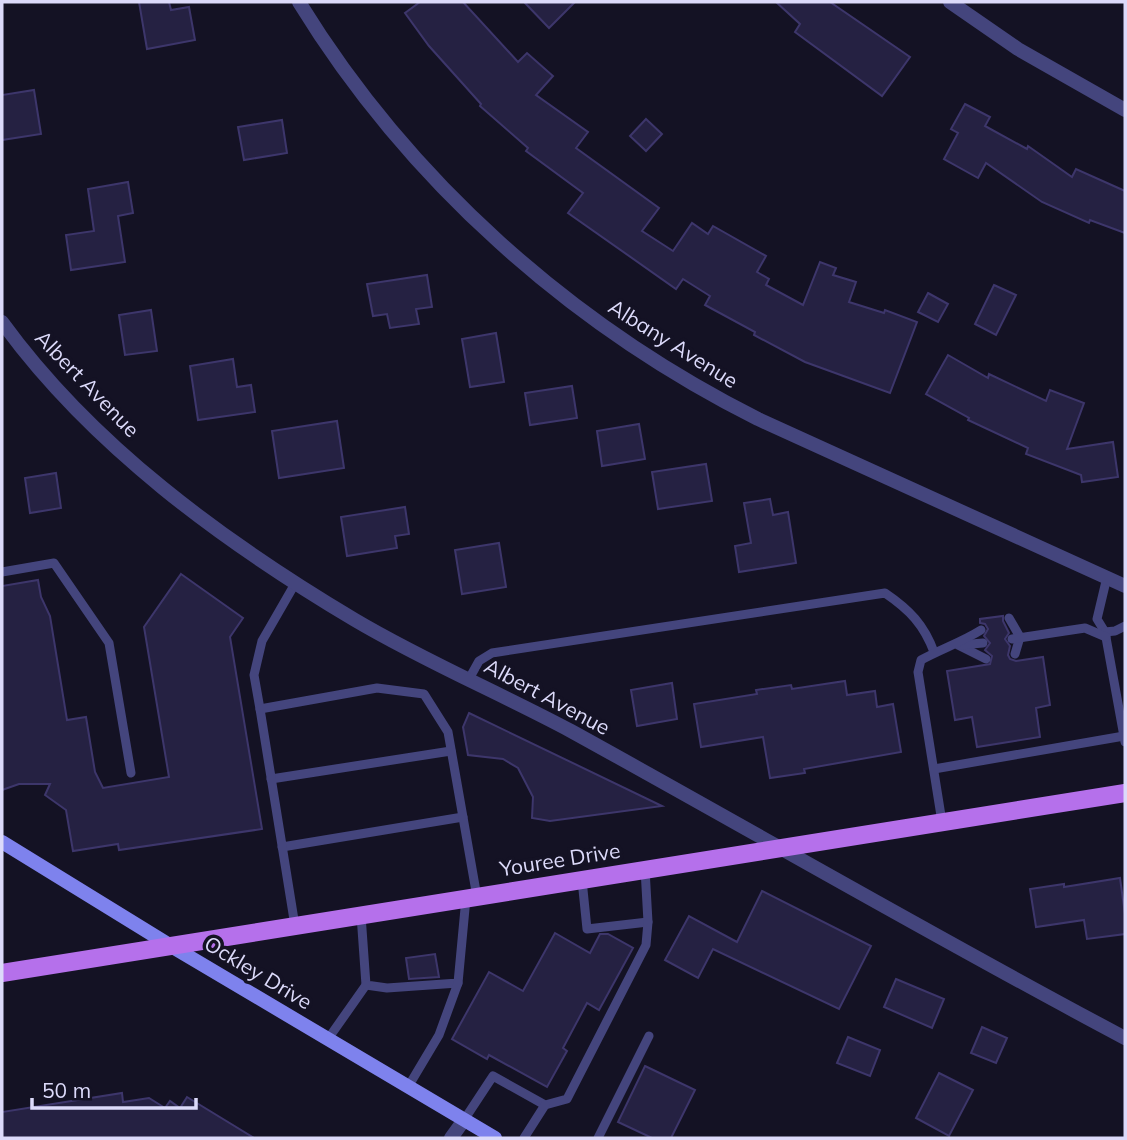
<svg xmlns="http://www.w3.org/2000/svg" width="1127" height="1140" font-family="Mulish,sans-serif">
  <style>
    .building { fill: #252142; stroke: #3d366b; stroke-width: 2 }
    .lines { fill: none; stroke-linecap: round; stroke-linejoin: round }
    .lane { stroke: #44457d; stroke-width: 9 }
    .street { stroke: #44457d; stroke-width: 14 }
    .secondary { stroke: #7e82ed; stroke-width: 14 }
    .primary { stroke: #b570eb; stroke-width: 18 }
    .labels { text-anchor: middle; stroke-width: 7; stroke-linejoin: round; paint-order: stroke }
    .street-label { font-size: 21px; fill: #dcdafa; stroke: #141224 }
  </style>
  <rect width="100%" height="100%" fill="#141224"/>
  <g class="building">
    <polygon points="139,2 169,2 171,10 189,7 195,40 147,49"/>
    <polygon points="420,2 463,2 518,62 527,53 553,76 536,95 588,132 576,148 659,208 642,231 673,251 692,223 708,234 713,226 766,256 757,272 769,279 766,285 803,305 820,262 836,268 833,275 856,282 849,302 884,313 885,310 917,322 890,393 805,362 754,335 755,332 705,305 710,296 683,279 676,289 568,213 583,193 526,151 528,148 480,106 481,104 429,46 405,13"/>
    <polygon points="524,2 575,2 549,28"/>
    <polygon points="776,2 830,2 910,57 882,96 795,32 800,24"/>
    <polygon points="34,90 41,134 2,140 2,95"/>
    <polygon points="965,104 990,117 985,126 1027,149 1028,146 1072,177 1076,169 1125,191 1125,233 1090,220 1089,223 1042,202 986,163 978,178 944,159 958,133 951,129"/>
    <polygon points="646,119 662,134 646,151 630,136"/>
    <polygon points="282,120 287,153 244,160 238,127"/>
    <polygon points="128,182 133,213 118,216 125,262 71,270 66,235 94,231 88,189"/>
    <polygon points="427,275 432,307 416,309 419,324 390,328 387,314 373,316 367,284"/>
    <polygon points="994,285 1016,295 996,335 975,324"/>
    <polygon points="928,293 948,304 938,322 918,312"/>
    <polygon points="151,310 157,351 125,355 119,315"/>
    <polygon points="496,333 504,382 470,387 462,339"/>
    <polygon points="948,355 988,378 989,374 1046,401 1050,390 1084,403 1067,449 1113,442 1118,477 1082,482 1081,475 1026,454 1028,448 968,420 969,418 926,394"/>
    <polygon points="233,359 237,387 251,385 255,412 198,420 190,366"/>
    <polygon points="572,386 577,418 530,425 525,393"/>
    <polygon points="337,421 344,468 279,478 272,431"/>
    <polygon points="639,424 645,459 602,466 597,431"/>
    <polygon points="706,464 712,501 658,509 652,472"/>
    <polygon points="56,473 61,508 30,513 25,478"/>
    <polygon points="770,499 773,515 788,512 796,563 739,572 735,546 751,543 744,503"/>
    <polygon points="405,507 409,534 395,536 397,548 347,556 341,517"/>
    <polygon points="499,543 506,587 462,594 455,550"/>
    <polygon points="181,574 243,618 230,637 262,829 119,850 118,844 73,851 66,810 45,795 50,784 19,784 2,790 2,586 38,580 41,597 50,616 67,720 86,717 95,772 103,788 169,777 144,627"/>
    <polygon points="1003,616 1003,621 1009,633 1005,639 1010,646 1008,655 1010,659 1016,661 1043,657 1050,705 1036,708 1040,737 977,747 972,717 955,720 947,671 990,664 992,656 985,650 990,643 984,636 988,629 985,624 980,623 980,619"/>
    <polygon points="845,681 847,695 875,691 877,707 893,704 901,752 804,769 805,773 770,778 763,737 701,747 694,704 757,694 756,690 791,685 792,689"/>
    <polygon points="672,683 677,719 637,726 631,690"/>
    <polygon points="469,713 662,806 550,821 532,818 533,797 518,768 503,759 468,755 463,727"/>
    <polygon points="1120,878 1125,914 1125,934 1087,939 1084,920 1036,927 1030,889 1064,884 1064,887"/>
    <polygon points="762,891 871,946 839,1009 713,949 698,978 665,960 689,916 737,942"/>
    <polygon points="555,933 590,953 600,934 608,934 633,948 599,1010 587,1003 563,1048 567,1051 547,1087 489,1055 487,1059 452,1039 489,972 523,991"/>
    <polygon points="435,954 439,977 409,979 406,958"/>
    <polygon points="896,979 944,999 932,1028 884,1007"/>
    <polygon points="982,1027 1007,1038 996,1063 971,1053"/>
    <polygon points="848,1037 880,1050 870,1076 837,1063"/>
    <polygon points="645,1066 695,1090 671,1138 652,1138 618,1122"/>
    <polygon points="939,1073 973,1090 949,1136 916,1118"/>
    <polygon points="122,1093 123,1102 149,1098 165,1108 170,1101 180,1108 187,1097 254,1138 2,1138 2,1112"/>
  </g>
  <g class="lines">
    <g class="lane">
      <polyline points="2,572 54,563 109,643 131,773"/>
      <polyline points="1107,577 1097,619 1105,632 1125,742"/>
      <polyline points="1009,618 1020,637 1015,654"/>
      <polyline points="1105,632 1115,631 1125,626"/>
      <polyline points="1012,639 1085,628 1106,637"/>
      <polyline points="958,645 986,659"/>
      <polyline points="960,645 983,643"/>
      <path d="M469,679L479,661L492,653L885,593C910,610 924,625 934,652"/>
      <polyline points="260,709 254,675 262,641 296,582"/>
      <polyline points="934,769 1124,736"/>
      <polyline points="271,779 451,751"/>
      <path d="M942,822L918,672L921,660C941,649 962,642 981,630"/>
      <polyline points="282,847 463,817"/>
      <polyline points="582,880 587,929 648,922"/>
      <polyline points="361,915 366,985 387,988 458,983 466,898"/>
      <polyline points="295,926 260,709 377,688 424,694 448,732 477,897"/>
      <polyline points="328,1039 366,985"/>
      <polyline points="408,1087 439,1035 458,983"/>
      <polyline points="464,1120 493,1076 545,1105 567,1099 646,945 648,922 645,869"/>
      <polyline points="524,1138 545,1105"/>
      <polyline points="598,1138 649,1036"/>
    </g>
    <g class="street">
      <path d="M299,2C409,181 571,325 758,419L1125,586"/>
      <polyline points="950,2 1018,49 1125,110"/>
      <path d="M2,322C92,446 224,542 355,620C424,661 500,693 571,731C756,833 938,939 1125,1038"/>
      <polyline points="451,1138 464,1120"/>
    </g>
    <polyline class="secondary" points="2,842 171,946 495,1138"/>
    <polyline class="primary" points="2,973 1125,793"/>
  </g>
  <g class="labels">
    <g class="street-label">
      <text transform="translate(673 344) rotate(32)" y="7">Albany Avenue</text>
      <text transform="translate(87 384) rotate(46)" y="7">Albert Avenue</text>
      <text transform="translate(547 697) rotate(28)" y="7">Albert Avenue</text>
      <text transform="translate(560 860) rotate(-9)" y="7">Youree Drive</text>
      <text transform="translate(258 973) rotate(31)" y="7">Ockley Drive</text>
    </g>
  </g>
  <rect width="1127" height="1140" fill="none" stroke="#dcdafa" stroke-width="7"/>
  <path d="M32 1098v10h164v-10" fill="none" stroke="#dcdafa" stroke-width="3.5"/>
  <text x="42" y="1098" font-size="21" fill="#dcdafa" stroke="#141224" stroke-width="5" paint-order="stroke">50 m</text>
</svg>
